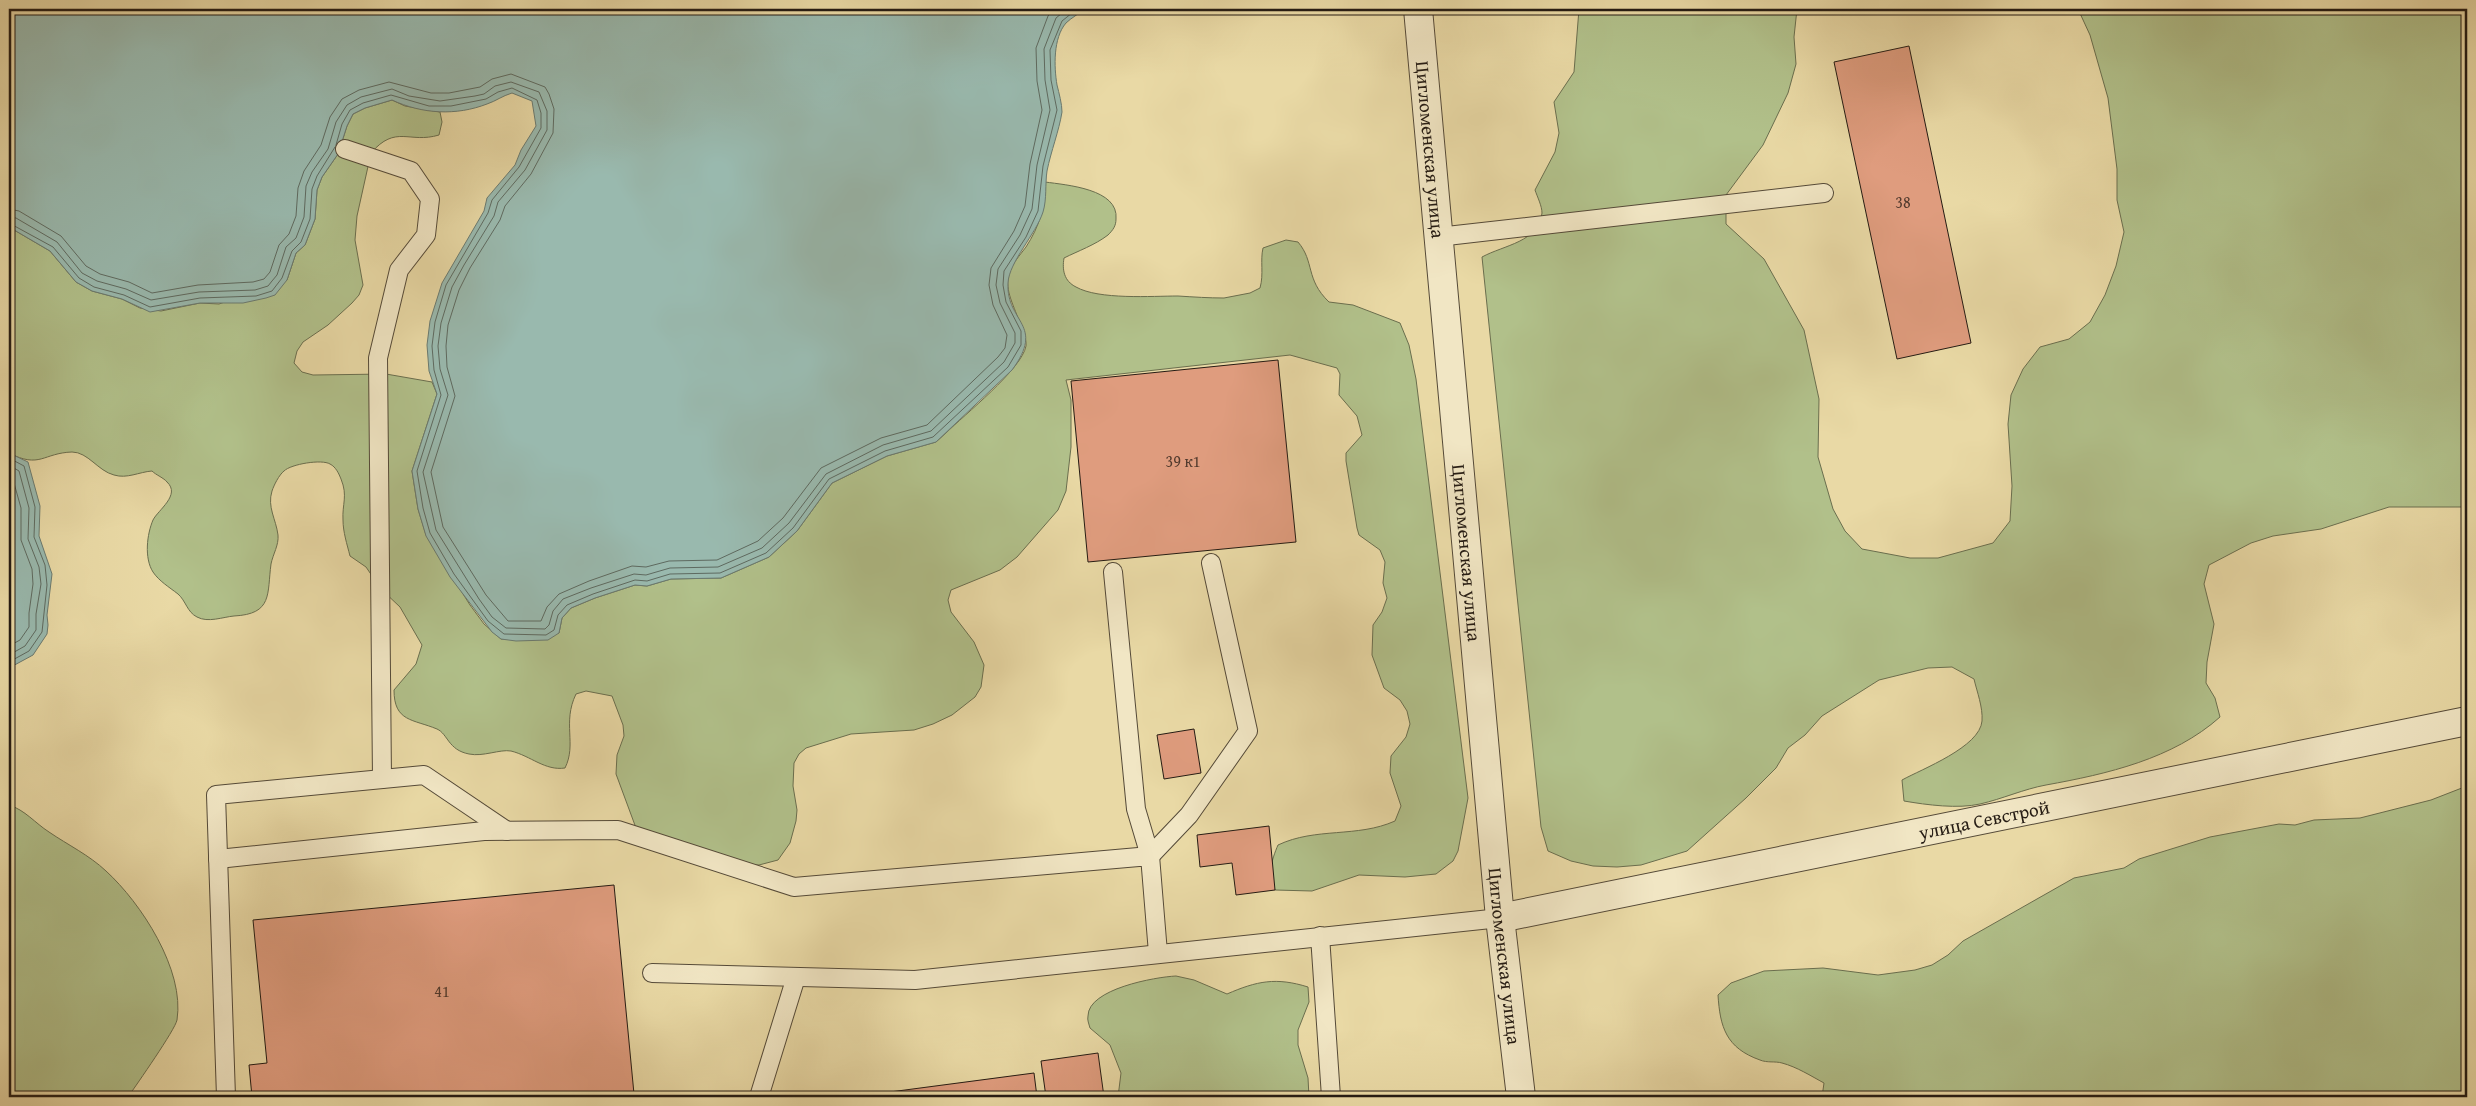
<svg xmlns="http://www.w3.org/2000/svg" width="2476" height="1106" font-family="'Gentium Book Plus',serif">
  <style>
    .green { fill: #b1c08a; stroke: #6a6e4e }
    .water { fill: #99b9ae; stroke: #6a7a70 }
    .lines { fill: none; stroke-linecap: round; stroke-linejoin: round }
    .shore { stroke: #5e6a60; stroke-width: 1 }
    .building { fill: #df9c7e; stroke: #241b13 }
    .service-casing { stroke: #554a38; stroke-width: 20 }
    .minor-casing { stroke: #554a38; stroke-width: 30 }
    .service { stroke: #f1e6c4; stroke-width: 18 }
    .minor { stroke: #f1e6c4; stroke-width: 28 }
    .labels { text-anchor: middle; stroke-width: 4; stroke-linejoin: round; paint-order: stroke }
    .number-label { font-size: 16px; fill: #533b2e }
    .street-label { font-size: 19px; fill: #241b13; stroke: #f1e6c4 }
  </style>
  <rect width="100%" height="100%" fill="#e9d9a5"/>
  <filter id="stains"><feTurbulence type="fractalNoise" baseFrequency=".004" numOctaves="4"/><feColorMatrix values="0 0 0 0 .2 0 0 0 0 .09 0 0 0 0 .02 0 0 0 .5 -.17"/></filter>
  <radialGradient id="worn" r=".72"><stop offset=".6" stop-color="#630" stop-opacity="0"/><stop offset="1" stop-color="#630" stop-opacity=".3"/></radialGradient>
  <g class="green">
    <path d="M1579,9H1797L1794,37L1796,64L1788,93L1763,145L1726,195V224L1764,259L1804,330L1819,399L1818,457L1833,509L1845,531L1862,549L1910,558H1938L1993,543L2010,521L2012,486L2008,424L2011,395L2023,369L2040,347L2069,339L2090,322L2105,295L2116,266L2124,232L2117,200V169L2108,98L2090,35L2078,9H2467V507H2389L2321,529L2273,536L2251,543L2209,565L2204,584L2214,624L2207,662L2206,683L2215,698L2220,717C2173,759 2107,774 2046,785C2024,789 2002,799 1980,804C1958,809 1927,805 1904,801L1902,780C1922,769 1980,747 1982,721C1983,707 1977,692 1974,679L1952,667L1928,668L1879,680L1822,716L1805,735L1788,748L1776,768L1746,798L1687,851L1641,865L1617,867L1593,866L1571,861L1548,851L1541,827L1482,257C1504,245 1539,242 1542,213C1542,206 1537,196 1535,190L1555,152L1559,133L1554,102L1574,72Z"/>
    <path d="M392,100L405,106L440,112L442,122L439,135C409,144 396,124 371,153L357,216L355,240L363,285L359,295L352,303L328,325L303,342L297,351L294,363L302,372L313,375L386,374L432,382L437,394L412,471L418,509L426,535L470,605L484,624L501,639L529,640L559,633L562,618L571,608L595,598L635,585L647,586L671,579L721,578L769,557L797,531L832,483L887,456L936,442L946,433C964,415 1022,369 1026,346C1027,340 1022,330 1020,324C1015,307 1004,291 1009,273C1012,264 1020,255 1026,247C1039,227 1046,206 1045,182C1067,185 1119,189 1116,219C1116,226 1113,230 1108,235C1095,245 1078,251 1064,258C1062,270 1064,281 1076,287C1099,300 1152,296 1178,296C1194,297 1209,298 1224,298L1250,293L1260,288C1264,274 1260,261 1263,248L1286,240L1298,242C1315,262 1305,279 1329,302L1353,305L1400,323L1409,345L1416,379L1468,798L1458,851L1453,861L1436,874L1405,877L1359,875L1312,891L1275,890C1266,877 1272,859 1278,845C1316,827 1357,838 1395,821L1401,806L1390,773L1391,756L1406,737L1410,724L1407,711L1400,700L1384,688L1372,655L1373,625L1382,612L1387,598L1383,583L1385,562L1380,550L1359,535L1357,528L1346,461V453L1362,435L1357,416L1339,395L1340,374L1337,368L1290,355L1066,380L1071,400V447L1066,491L1058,510L1017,557L1000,570L951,590L948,600L951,612L974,642L984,665L981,687L975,697L952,715L933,724L914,730L851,734L806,748L799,754L794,763L793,786L797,810L796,821L790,843L778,860L759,865H740L636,828L616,774L617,755L624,736L623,725L612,696L586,691L576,694C562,723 577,744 565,768C545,771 531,756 511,751C500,749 483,757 469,754C448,750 448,734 437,729C413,719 394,722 394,690L416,664L422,645L400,607L381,589L366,567L350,556C347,544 343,532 343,520C342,504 348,496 341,479C339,474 336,467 330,464C322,459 291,464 284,471C279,475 274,485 272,491C267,507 276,519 278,535C279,545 273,554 271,564C267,594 273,614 234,616C223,617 208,623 197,617C187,612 186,601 178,594C169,587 159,581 153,572C144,558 147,534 153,520C158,510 181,495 167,482C164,478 156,475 152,471C139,472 127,479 114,475C98,471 88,452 72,452C43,453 40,469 9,453V227L50,251L76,282L92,291L122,299L140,308L161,311L200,303L219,304L287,280L296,253L305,245L315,219L317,190L322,177L338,154L347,126L353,114L365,108Z"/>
    <path d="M2467,786V1097H1822L1824,1083C1811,1076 1797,1067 1782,1063C1775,1061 1767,1063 1760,1060C1726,1048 1720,1027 1718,995L1731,983L1764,971L1823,968L1878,975L1915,970L1932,965L1948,955L1963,941L2074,878L2124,868L2139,859L2210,837L2279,824L2295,825L2314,820L2360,818L2431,800Z"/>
    <path d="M9,805C25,810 35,823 49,832C68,845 89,855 106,871C141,903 185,970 177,1020C175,1030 137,1084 128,1097H9Z"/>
    <path d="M1176,976L1194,980L1227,994C1257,981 1276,977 1308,987L1309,1002L1298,1030V1045L1308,1078L1309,1097H1118L1121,1073L1110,1045L1090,1028C1089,1024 1087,1020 1088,1016C1088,989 1155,977 1176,976Z"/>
  </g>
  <g class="water">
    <path d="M9,9H1084C1079,14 1071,18 1066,23C1053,38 1054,67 1057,85C1059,93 1062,104 1062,112C1059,131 1051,151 1047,171C1045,184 1047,199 1043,212C1036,234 1009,262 1008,283C1006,323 1046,324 1012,370L936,442L887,456L832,483L797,531L769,557L721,578L671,579L647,586L635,585L595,598L571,608L562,618L559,633L548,640L516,641L501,639L492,632L450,577L426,536L418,509L412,471L437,394L429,371L427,345L430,321L442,283L484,211L487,198L515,165L521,150L536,126L532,101L512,93C502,96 496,101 487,104C456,116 422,114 392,100L365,108L353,114L347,126L338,154L322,177L317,190L315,219L305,245L296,253L287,280L275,295L266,298L243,303H200L150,312L122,299L92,291L76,282L50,251L9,227Z"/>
    <polygon points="9,453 28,462 40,506 39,536 52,574 47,615 48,625 47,634 33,655 9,668"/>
  </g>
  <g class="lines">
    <g class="shore">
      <polyline points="336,145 342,124 350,110 363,103 391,95 429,106 451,106 486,99 498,92 512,88 537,100 541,113 541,128 519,167 492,200 488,213 446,285 435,322 432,346 434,370 441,395 417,471 423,508 430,533 454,574 488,621 504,634 546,635 554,630 558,615 567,605 593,594 635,580 647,581 670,574 720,573 766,553 793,528 829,479 885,451 933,437 1008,367 1021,345 1021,331 1006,302 1003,285 1004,271 1026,237 1038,211 1043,166 1057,110 1051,80 1050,50 1062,21 1077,9"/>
      <polyline points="9,209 19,211 61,236 86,266 100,274 129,282 152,293 198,285 253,282 264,279 270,272 279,245 289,234 296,216 298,188 304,171 321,145 330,117 342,99 359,90 389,82 431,93 449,93 480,87 492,79 511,74 545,87 549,94 554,109 553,133 531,174 505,206 500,220 470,268 459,290 448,325 446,346 447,367 455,396 431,472 443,527 486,595 508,621 541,621 547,607 559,594 589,581 632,566 646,567 669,561 717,560 758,541 783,518 821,468 881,438 927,425 998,357 1005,348 1007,335 993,305 989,285 991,268 1014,231 1025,206 1030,164 1042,110 1037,81 1036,48 1048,16 1054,9"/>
      <polyline points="9,217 16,218 57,242 82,273 97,281 126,289 151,300 199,292 255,290 268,286 272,281 277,275 286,247 296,238 304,217 306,186 312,172 328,149 336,122 347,105 361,97 392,89 409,96 440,101 475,96 484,94 495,86 511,82 539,92 547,111 547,130 525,170 498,202 494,216 464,265 452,287 441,323 438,346 440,369 448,395 423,472 436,530 479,599 492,617 506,628 545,629 549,625 553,611 563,599 591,588 634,574 646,575 670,568 718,567 762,548 789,523 826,474 883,445 931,431 1004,362 1015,343 1015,333 1000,303 996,285 998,269 1020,235 1032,209 1037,165 1050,110 1045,80 1044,49 1056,18 1067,9"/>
      <polyline points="9,223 53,247 79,278 94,287 124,295 150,307 200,298 256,296 272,291 282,278 292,251 301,242 310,219 312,189 317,176 335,147"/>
      <polyline points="9,458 24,466 35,507 34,537 45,565 47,585 42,632 29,651 9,662"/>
      <polyline points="9,465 19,471 29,508 28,539 39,567 41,584 36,614 36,630 25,646 9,655"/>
      <polyline points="9,474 12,476 21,508 21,540 32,569 33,584 29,613 29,627 20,640 9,646"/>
    </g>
  </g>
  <g class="building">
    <polygon points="1909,46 1971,343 1897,359 1834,62"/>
    <polygon points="1278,360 1296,542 1088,562 1071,381"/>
    <polygon points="1194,729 1201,773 1164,779 1157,735"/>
    <polygon points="1269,826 1275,890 1236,895 1232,863 1200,867 1197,835"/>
    <polygon points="614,885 634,1094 603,1097 252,1097 249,1065 267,1063 253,920"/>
    <polygon points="1098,1053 1104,1097 1046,1097 1041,1061"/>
    <polygon points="1034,1073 1037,1097 852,1097"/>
  </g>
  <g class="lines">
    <g class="service-casing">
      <g id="service">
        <polyline points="345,149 411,171 430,199 426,235 399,270 378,358 382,779"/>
        <polyline points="1438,237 1824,193"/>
        <polyline points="1113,572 1136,809 1150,856"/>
        <polyline points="1150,856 1189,815 1248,731 1211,563"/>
        <polyline points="218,859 484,831 618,830 794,887 1150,856 1158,953"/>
        <polyline points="1320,936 1331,1097"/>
        <polyline points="652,973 915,980 1500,918"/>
        <polyline points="226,1097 216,795 424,775 507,831"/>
        <polyline points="759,1097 796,977"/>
      </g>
    </g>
    <g class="minor-casing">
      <g id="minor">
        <path id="s1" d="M1418,9L1500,918L1521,1097"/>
        <path id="s2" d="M1500,918L2467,721"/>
      </g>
    </g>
    <use href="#service" class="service"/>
    <use href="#minor" class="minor"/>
  </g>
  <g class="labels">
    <g class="number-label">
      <text x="1903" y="208">38</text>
      <text x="1183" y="467">39 к1</text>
      <text x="442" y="997">41</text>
    </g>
    <g class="street-label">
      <text dy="7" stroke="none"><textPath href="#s1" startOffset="141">Цигломенская улица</textPath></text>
      <text dy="7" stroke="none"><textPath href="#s1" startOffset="546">Цигломенская улица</textPath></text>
      <text dy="7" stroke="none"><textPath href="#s2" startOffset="494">улица Севстрой</textPath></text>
      <text dy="7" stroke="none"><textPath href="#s1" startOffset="951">Цигломенская улица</textPath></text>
    </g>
  </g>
  <rect width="2476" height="1106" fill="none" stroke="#e9d9a5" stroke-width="30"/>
  <rect x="10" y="10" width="2456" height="1086" fill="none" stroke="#241b13" stroke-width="2.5"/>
  <rect x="15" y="15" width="2446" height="1076" fill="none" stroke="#241b13"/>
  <rect width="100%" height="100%" filter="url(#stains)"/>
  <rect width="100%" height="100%" fill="url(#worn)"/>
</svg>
